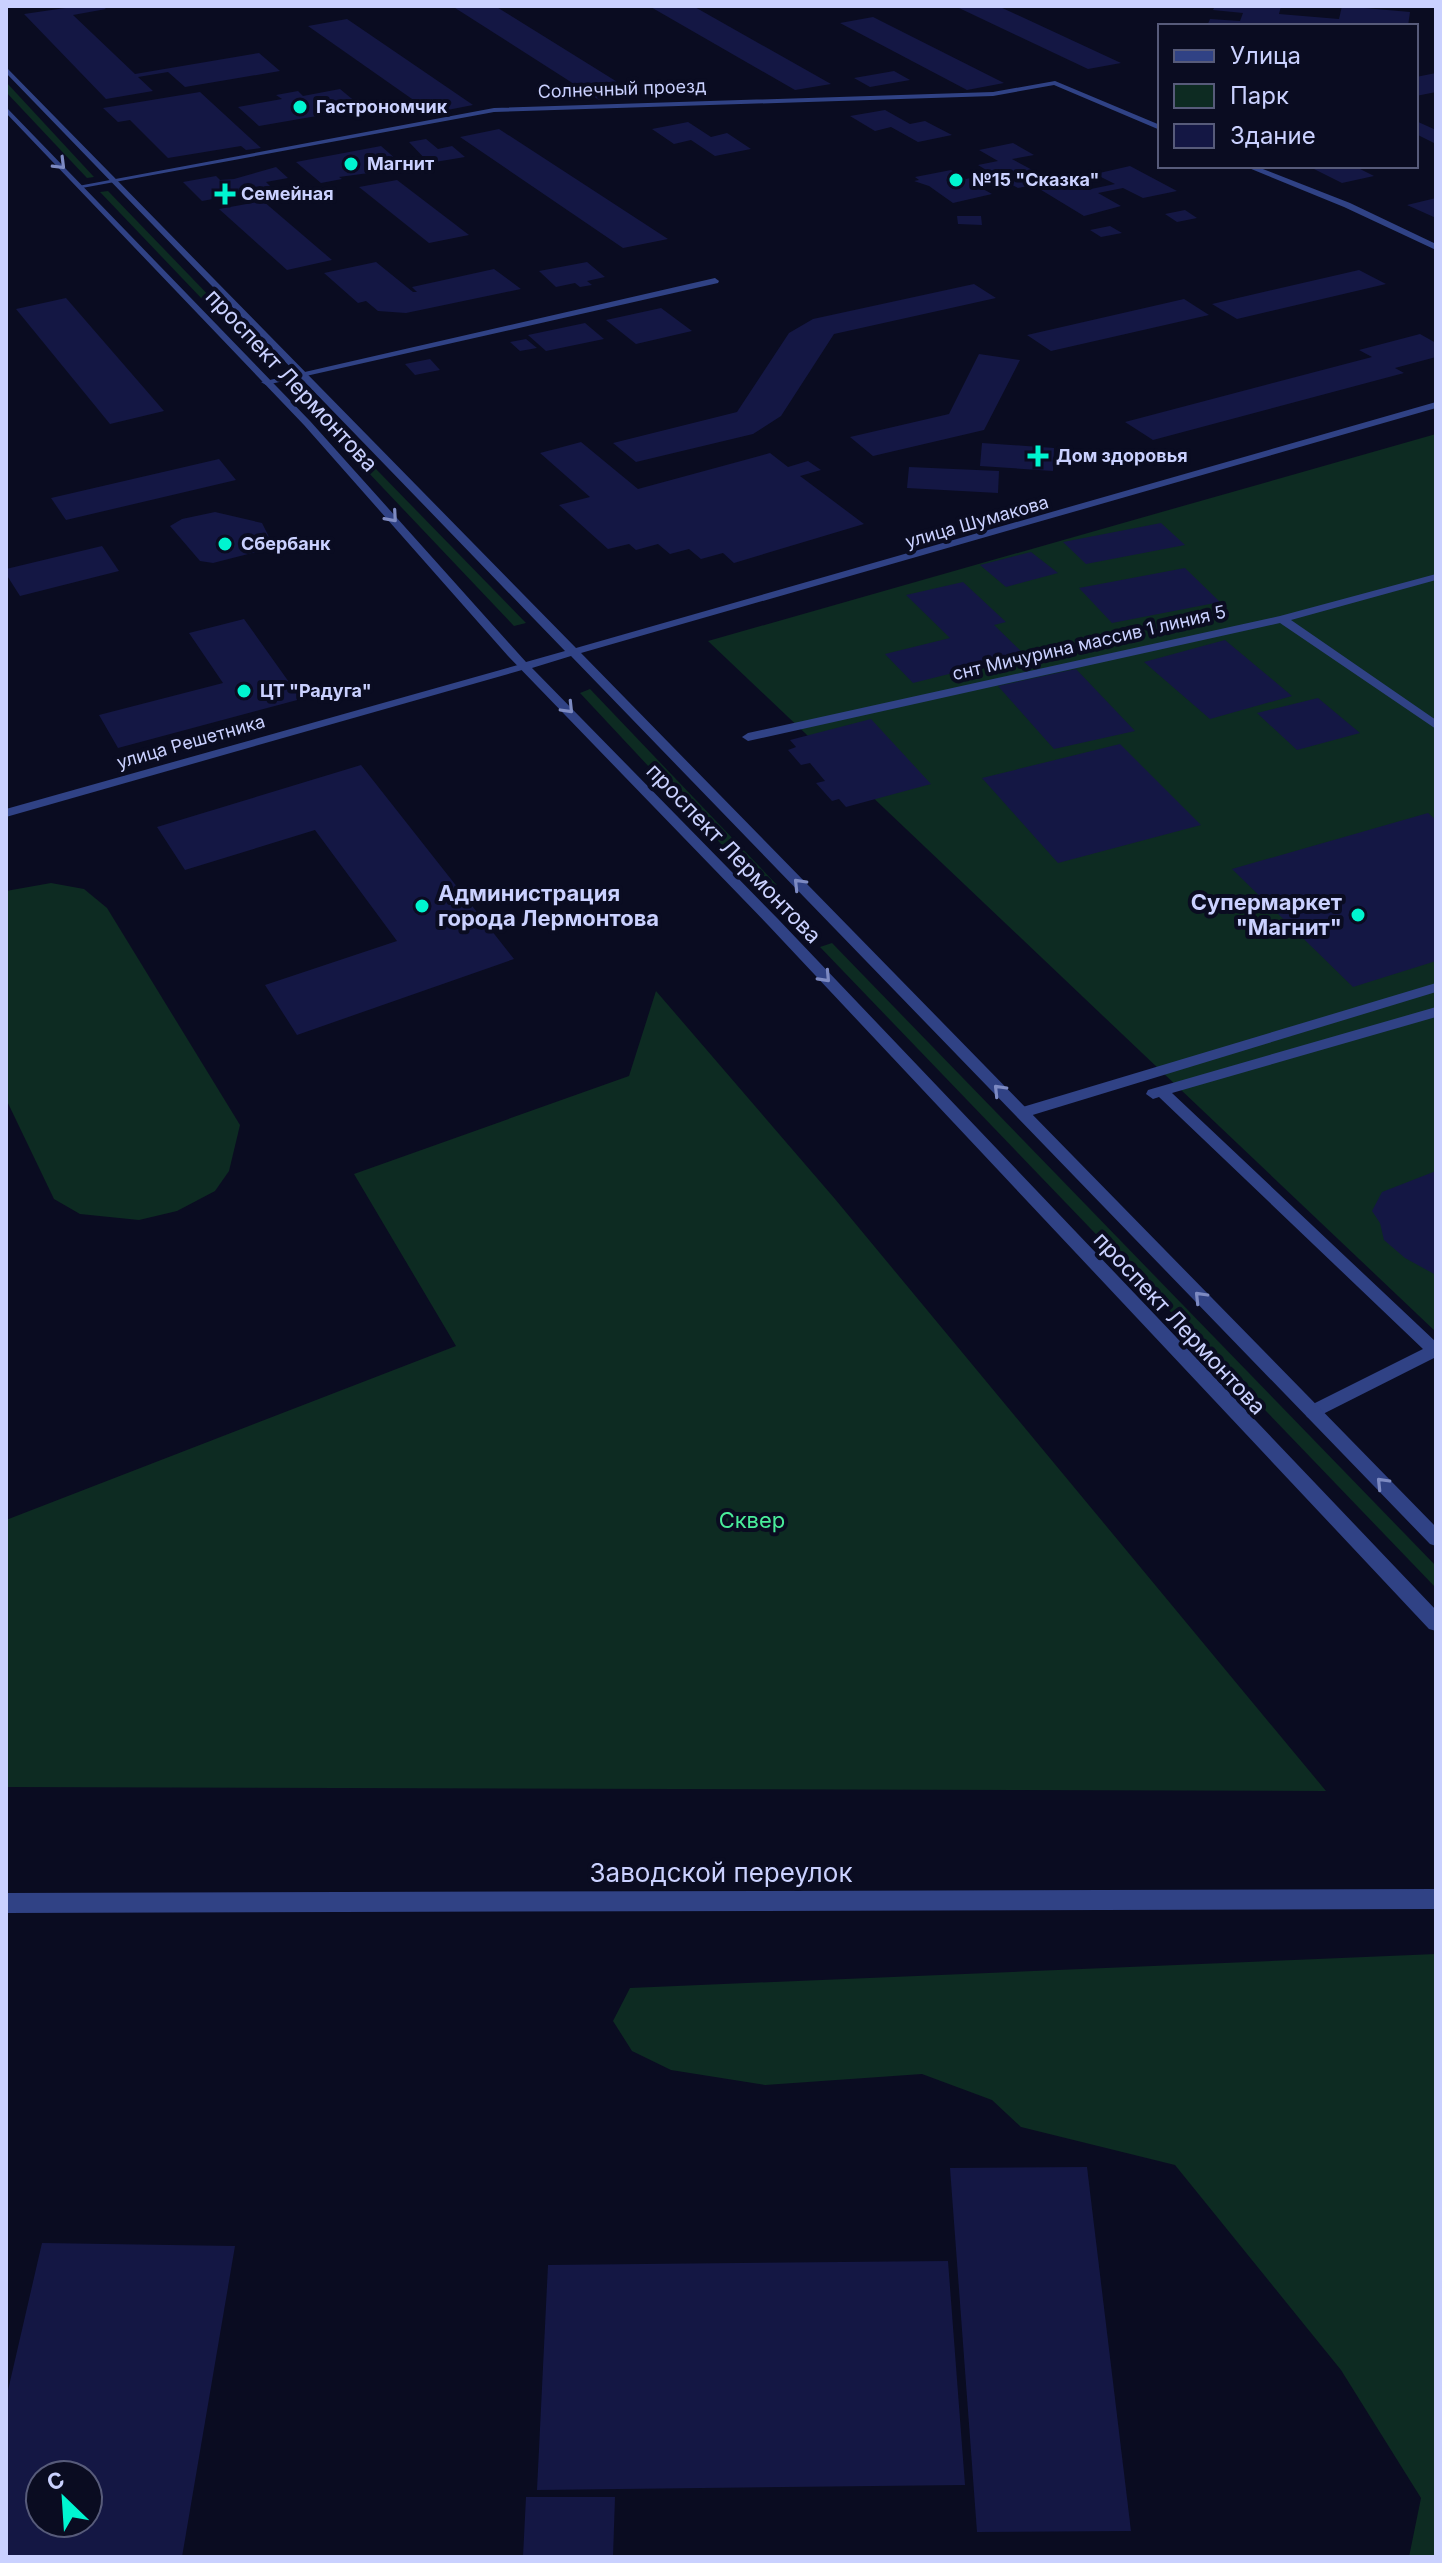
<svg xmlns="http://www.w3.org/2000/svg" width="1442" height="2563" font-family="Inter,sans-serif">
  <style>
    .green { fill: #0d2b22 }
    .building { fill: #141744; fill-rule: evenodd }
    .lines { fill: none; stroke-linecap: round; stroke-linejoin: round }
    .minor { fill: #304285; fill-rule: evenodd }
    .tertiary { fill: #304285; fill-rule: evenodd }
    .oneway { stroke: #7d8ac2 }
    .poi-dot { fill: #00f5d0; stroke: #0a0c21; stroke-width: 3 }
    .labels { text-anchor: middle; stroke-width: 8; stroke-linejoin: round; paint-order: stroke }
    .far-street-label { font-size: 18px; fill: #cad1ff; stroke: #0a0c21 }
    .far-poi-label { font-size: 18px; font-weight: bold; fill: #cad1ff; stroke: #0a0c21; text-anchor: start }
    .street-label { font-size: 22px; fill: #cad1ff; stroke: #0a0c21 }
    .poi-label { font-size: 22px; font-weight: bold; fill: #cad1ff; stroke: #0a0c21; text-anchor: start }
    .park-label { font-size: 22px; fill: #49ec9a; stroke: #0a0c21 }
    .near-street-label { font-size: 26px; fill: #cad1ff; stroke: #0a0c21 }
  </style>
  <rect width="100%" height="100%" fill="#0a0c21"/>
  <g class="green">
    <polygon points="6,82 94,177 87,178 6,92"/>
    <polygon points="108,191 273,362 264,364 100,192"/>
    <polygon points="300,391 526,623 514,626 292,392"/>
    <polygon points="1436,434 1436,1332 708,641"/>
    <polygon points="590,689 777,885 764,890 580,693"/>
    <polygon points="51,883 84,889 107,908 240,1125 229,1171 215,1191 177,1211 139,1220 80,1214 54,1199 6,1099 6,891"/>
    <polygon points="832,943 1436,1566 1436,1588 820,947"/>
    <polygon points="656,991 835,1199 1326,1791 6,1787 6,1520 456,1346 354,1174 629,1076"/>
    <polygon points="1436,1954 1436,2557 1409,2557 1421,2498 1341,2370 1175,2165 1021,2127 992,2100 922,2074 765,2085 671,2070 632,2051 613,2021 630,1988"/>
  </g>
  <g class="building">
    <polygon points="79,6 102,6 106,9 73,15 135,74 259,53 280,71 185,87 168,72 138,77 153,91 106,99 24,14"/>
    <polygon points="452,6 495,6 635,93 599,100"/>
    <polygon points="649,6 693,6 831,84 795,90"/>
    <polygon points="998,6 1121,63 1088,69 959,8"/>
    <polygon points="1215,6 1281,6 1279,14 1339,19 1342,6 1410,12 1408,26 1207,26 1210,19 1240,21 1243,13 1213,10"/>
    <polygon points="873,17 1004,83 967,90 840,23"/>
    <polygon points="347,19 473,105 432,113 308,26"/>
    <polygon points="894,71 910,80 870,87 854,78"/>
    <polygon points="1436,73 1436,92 1416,96 1416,77"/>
    <polygon points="340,89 363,108 259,126 238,107 282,99 276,95 298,91 303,96"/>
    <polygon points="200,92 261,148 246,150 241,146 168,158 130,120 118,122 103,108"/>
    <polygon points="885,110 910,124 925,121 952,135 918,142 891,127 875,131 850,116"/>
    <polygon points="1416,121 1436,130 1436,144 1416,134"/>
    <polygon points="688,122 711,137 727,133 751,149 715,156 691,140 674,144 652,129"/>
    <polygon points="499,129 668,239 623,248 460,137"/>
    <polygon points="426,139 438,149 452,146 465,157 429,163 409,142"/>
    <polygon points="1013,143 1034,155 1012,159 1051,180 1068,177 1091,189 1115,184 1095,174 1130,166 1177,191 1143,198 1123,188 1098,193 1121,206 1084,216 1033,185 1018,188 1001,179 974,184 992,194 953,203 929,186 914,181 919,180 915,177 951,170 966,179 991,173 978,165 998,161 979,150"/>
    <polygon points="381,146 406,168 339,177 342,179 321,183 296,162"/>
    <polygon points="1308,166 1354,166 1374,176 1342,183"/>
    <polygon points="276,167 288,178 266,182 272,188 202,201 183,182 216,176 220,180 234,179"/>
    <polygon points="397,180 469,235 429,243 359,187"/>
    <polygon points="1436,198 1436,218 1407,205"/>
    <polygon points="263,201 332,260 287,270 219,209"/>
    <polygon points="1185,210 1197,218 1177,222 1165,214"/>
    <polygon points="957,216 981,216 982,225 958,224"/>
    <polygon points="1110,226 1122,233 1101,237 1090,230"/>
    <polygon points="376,262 413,292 417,292 412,287 494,269 521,289 406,313 378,311 366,301 358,303 324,273"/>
    <polygon points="587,262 605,277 587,281 592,285 580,287 575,283 556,287 539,271"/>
    <polygon points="1359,270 1386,284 1237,319 1212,304"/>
    <polygon points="974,284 996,298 834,334 781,416 753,434 636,462 613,443 737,412 789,333 813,319"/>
    <polygon points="66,298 164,411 110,424 16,309"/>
    <polygon points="1184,299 1209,315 1051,351 1027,335"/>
    <polygon points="661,308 692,331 636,344 606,320"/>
    <polygon points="585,323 604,339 546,351 528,335"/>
    <polygon points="1420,334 1436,343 1436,357 1395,368 1404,373 1153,440 1125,422 1372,357 1359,350"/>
    <polygon points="526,339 537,348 520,351 510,342"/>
    <polygon points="979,354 1020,360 984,430 873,456 850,437 949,414"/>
    <polygon points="430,359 440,370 415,375 405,364"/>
    <polygon points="581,442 638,489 770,453 788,467 808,461 821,470 800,476 864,524 734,563 723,553 701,559 689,549 670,554 658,544 636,550 629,544 608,549 559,505 590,497 540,453"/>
    <polygon points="982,443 1054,448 1053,471 980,466"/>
    <polygon points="219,459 236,480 66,520 51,498"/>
    <polygon points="909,467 999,471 998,493 907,488"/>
    <polygon points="215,512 262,523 269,537 260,551 213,563 200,561 170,526 182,519"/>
    <polygon points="1161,523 1185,545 1086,564 1063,542"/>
    <polygon points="102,546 119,571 20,596 6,574 6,569"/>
    <polygon points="1031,552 1058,573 1006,587 980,565"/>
    <polygon points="1185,568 1220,602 1112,623 1079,588"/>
    <polygon points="963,582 1006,622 994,625 1025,655 913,683 885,654 950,638 906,595"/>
    <polygon points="244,619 301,699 118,748 99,715 223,683 189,633"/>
    <polygon points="1225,640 1292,696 1210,719 1144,662"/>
    <polygon points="1076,669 1135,731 1054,749 998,686"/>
    <polygon points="1318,698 1360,733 1297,750 1257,713"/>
    <polygon points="871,719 931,784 846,807 839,799 832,801 816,783 825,781 810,763 801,765 788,750 796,747 790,740"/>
    <polygon points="1120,744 1201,825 1058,863 982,778"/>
    <polygon points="361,765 514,959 297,1035 265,985 397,941 315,830 185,870 157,827"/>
    <polygon points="1428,813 1436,820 1436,961 1353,987 1232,869"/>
    <polygon points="1436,1171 1436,1275 1405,1258 1384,1240 1380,1223 1372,1211 1382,1192"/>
    <polygon points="1087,2167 1131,2531 977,2532 950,2168"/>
    <path d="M42,2243L235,2246L182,2557H6V2399ZM40,2475H88V2523H40Z"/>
    <polygon points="948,2261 965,2485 537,2490 548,2265"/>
    <polygon points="526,2497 615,2497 613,2557 523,2557"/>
  </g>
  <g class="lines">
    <g class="minor">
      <polygon points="1055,81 1160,125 1160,130 1054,85 993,96 494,112 82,188 78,186 494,108 993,92"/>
      <polygon points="1244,166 1255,166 1350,203 1436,244 1436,250 1344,207"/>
      <polygon points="715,278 719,281 718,283 266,385 261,382"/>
      <polygon points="1436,574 1436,580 1291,620 1436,720 1436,729 1280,623 748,741 742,737 748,733 1280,616"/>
      <polygon points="525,663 529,664 529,668 6,817 6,809"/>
      <polygon points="1436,983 1436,992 1026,1117 1021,1118 1014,1113 1016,1109"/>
      <polygon points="1436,1007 1436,1017 1172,1093 1436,1342 1436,1357 1313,1419 1307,1417 1305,1412 1307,1407 1423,1349 1159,1097 1153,1099 1146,1094 1148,1090"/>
    </g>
    <g class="tertiary">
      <polygon points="6,67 576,648 1436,402 1436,408 581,653 1436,1527 1436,1546 1430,1544 571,656 532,668 778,919 1436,1610 1436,1631 1429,1629 768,925 508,656 304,425 6,113 6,107 310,421 526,662 565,651 6,73"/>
      <polygon points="1436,1889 1436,1909 6,1913 6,1893"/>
    </g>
  </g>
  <defs><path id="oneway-chevron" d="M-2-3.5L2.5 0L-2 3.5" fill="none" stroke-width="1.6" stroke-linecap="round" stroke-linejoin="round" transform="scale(2)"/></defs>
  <g class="oneway">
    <use href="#oneway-chevron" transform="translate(60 164) rotate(45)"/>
    <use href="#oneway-chevron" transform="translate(392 517) rotate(49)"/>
    <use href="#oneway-chevron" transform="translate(568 708) rotate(46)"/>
    <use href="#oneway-chevron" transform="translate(799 884) rotate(-134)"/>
    <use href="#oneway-chevron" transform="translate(825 977) rotate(47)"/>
    <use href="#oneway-chevron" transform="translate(999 1090) rotate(-134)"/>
    <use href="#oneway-chevron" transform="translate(1200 1297) rotate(-134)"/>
    <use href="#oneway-chevron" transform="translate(1382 1483) rotate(-134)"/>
  </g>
  <g class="poi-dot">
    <circle cx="300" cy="107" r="8"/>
    <circle cx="351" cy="164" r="8"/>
    <circle cx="956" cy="180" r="8"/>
    <path d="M221 182h8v8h8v8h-8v8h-8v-8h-8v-8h8z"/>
    <path d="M1034 444h8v8h8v8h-8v8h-8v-8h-8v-8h8z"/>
    <circle cx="225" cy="544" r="8"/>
    <circle cx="244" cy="691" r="8"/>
    <circle cx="422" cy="906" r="8"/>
    <circle cx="1358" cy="915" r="8"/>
  </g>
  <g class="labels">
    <g class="far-street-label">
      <text transform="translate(622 89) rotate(-2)" y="6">Солнечный проезд</text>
      <text transform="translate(977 522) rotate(-16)" y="6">улица Шумакова</text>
      <text transform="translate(1089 643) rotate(-13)" y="6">снт Мичурина массив 1 линия 5</text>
      <text transform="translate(191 742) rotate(-16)" y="6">улица Решетника</text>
    </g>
    <g class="far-poi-label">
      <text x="316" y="113">Гастрономчик</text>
      <text x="367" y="170">Магнит</text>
      <text x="972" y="186">№15 "Сказка"</text>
      <text x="241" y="200">Семейная</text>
      <text x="1056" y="462">Дом здоровья</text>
      <text x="241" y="550">Сбербанк</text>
      <text x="260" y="697">ЦТ "Радуга"</text>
    </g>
    <g class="street-label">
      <text transform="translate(292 380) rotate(47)" y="8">проспект Лермонтова</text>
      <text transform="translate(734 853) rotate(46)" y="8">проспект Лермонтова</text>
      <text transform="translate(1180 1323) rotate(47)" y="8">проспект Лермонтова</text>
    </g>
    <g class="poi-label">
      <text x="438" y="901">Администрация<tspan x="438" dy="25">города Лермонтова</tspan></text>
      <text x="1342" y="910" text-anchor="end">Супермаркет<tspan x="1342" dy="25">"Магнит"</tspan></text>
    </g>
    <g class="park-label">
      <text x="752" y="1528">Сквер</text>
    </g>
    <g class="near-street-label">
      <text x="721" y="1882">Заводской переулок</text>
    </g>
  </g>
  <rect width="1442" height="2563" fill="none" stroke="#cad1ff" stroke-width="16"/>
  <rect x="1158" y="24" width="260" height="144" fill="#0a0c21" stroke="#575b7a" stroke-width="2"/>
  <rect x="1174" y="50" width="40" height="12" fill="#304285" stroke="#575b7a" stroke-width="2"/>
  <text x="1230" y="64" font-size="24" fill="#cad1ff">Улица</text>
  <rect x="1174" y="84" width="40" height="24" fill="#0d2b22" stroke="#575b7a" stroke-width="2"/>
  <text x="1230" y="104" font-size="24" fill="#cad1ff">Парк</text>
  <rect x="1174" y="124" width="40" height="24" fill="#141744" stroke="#575b7a" stroke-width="2"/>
  <text x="1230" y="144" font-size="24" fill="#cad1ff">Здание</text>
  <g transform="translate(64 2499) rotate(335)"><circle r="38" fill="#0a0c21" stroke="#575b7a" stroke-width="2"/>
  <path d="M0-6L14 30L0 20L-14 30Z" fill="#00f5d0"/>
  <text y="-12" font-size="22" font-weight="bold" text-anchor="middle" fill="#cad1ff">С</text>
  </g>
</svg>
